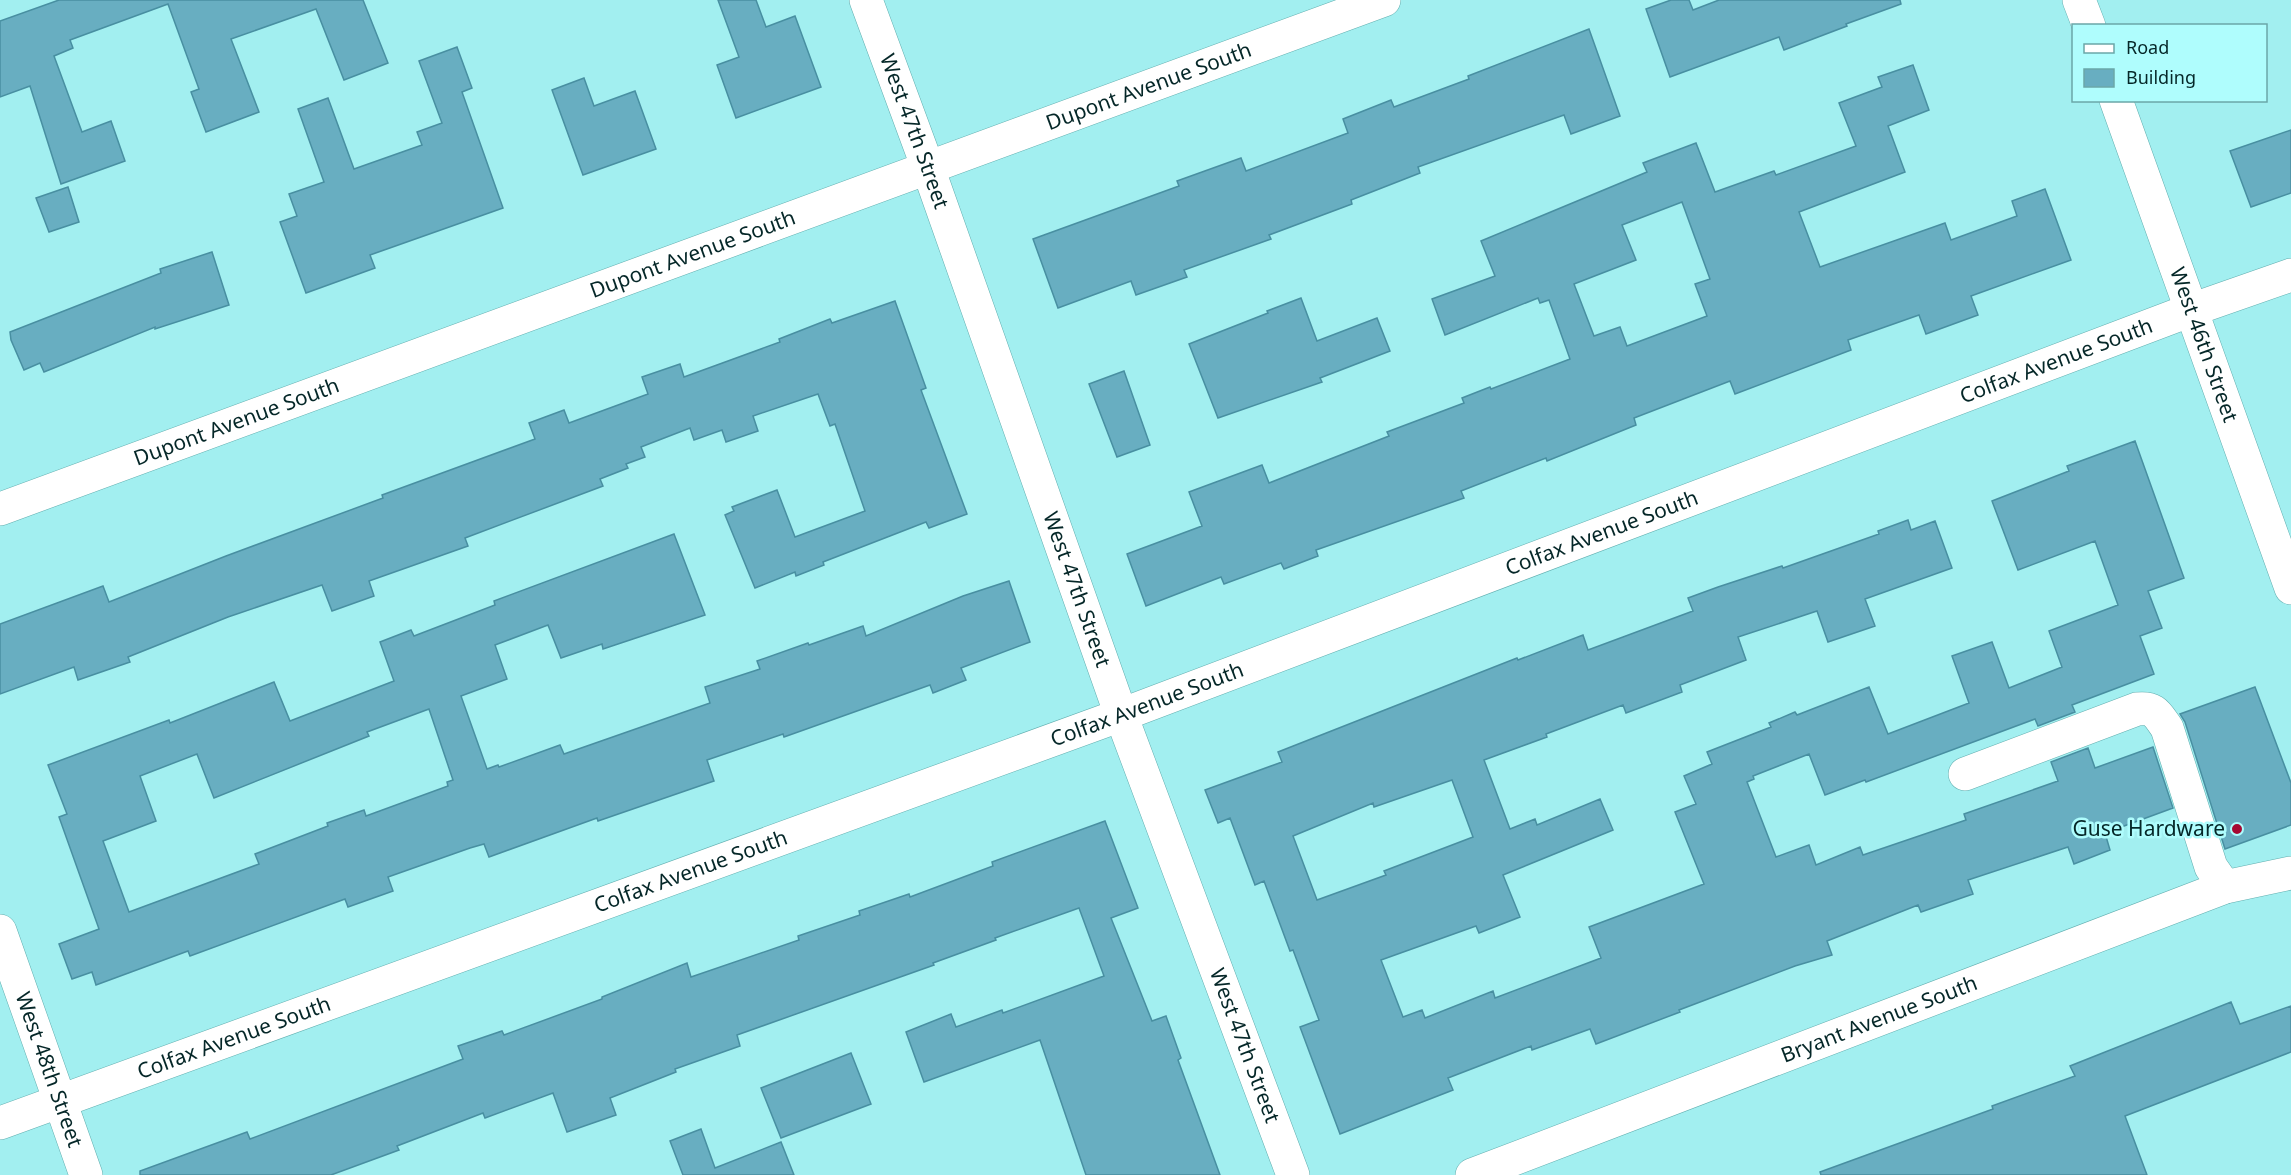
<svg xmlns="http://www.w3.org/2000/svg" width="2291" height="1175" font-family="'Noto Sans',sans-serif">
  <style>
    .building { fill: #68aec1; stroke: #488fa1; stroke-width: 1.5; fill-rule: evenodd }
    .lines { fill: none; stroke-linecap: round; stroke-linejoin: round }
    .minor-casing { stroke: #61aeaf; stroke-width: 34 }
    .minor { stroke: #fff; stroke-width: 33 }
    .poi-dot { fill: #a50933; stroke: #affdfd; stroke-width: 2 }
    .labels { text-anchor: middle; stroke-width: 5; stroke-linejoin: round; paint-order: stroke }
    .street-label { font-size: 21px; fill: #052728; stroke: #affdfd }
    .poi-label { font-size: 21px; fill: #052728; stroke: #affdfd; text-anchor: end }
  </style>
  <rect width="100%" height="100%" fill="#a2eff0"/>
  <g class="building">
    <polygon points="59,0 363,0 388,63 344,80 316,9 231,39 259,112 206,132 191,92 199,89 168,4 70,40 73,48 54,56 82,132 111,121 125,161 61,184 30,86 0,97 0,21"/>
    <polygon points="718,0 756,0 766,27 795,16 821,87 736,118 717,65 739,57"/>
    <polygon points="1671,0 1689,0 1693,10 1719,0 1900,0 1901,4 1846,24 1847,26 1784,50 1779,37 1670,77 1646,9"/>
    <polygon points="1589,29 1620,116 1571,134 1564,115 1418,167 1420,173 1351,200 1352,204 1269,235 1271,239 1184,270 1187,277 1136,295 1131,281 1058,308 1033,239 1179,186 1177,181 1241,158 1246,171 1348,133 1343,119 1391,100 1394,107 1469,79 1468,76"/>
    <polygon points="457,47 472,88 462,92 503,208 370,255 375,268 306,293 280,222 297,216 289,194 324,182 298,109 328,98 354,169 422,145 417,132 442,123 419,61"/>
    <path d="M1913,65L1929,110L1888,126L1905,172L1799,212L1820,267L1945,223L1951,240L2017,216L2012,201L2045,189L2071,260L1971,296L1978,315L1926,334L1919,315L1848,340L1851,350L1735,394L1730,381L1634,418L1636,425L1547,461L1546,458L1461,491L1464,498L1316,550L1318,556L1284,569L1281,563L1224,584L1221,577L1146,606L1127,554L1202,526L1189,492L1262,465L1269,483L1389,436L1387,432L1464,403L1462,398L1490,387L1491,389L1570,359L1549,300L1540,303L1538,298L1445,335L1432,299L1495,276L1481,241L1647,172L1643,163L1696,143L1715,192L1774,171L1776,175L1856,146L1839,103L1882,87L1878,77ZM1682,202L1710,279L1695,284L1707,316L1627,346L1620,327L1594,336L1574,284L1636,260L1622,225Z"/>
    <polygon points="584,78 594,106 635,91 656,149 583,175 552,90"/>
    <polygon points="2291,130 2291,193 2251,207 2230,151"/>
    <polygon points="68,187 79,222 49,232 36,198"/>
    <polygon points="212,252 229,305 155,329 155,327 44,372 40,363 24,370 11,340 10,332 161,273 160,269"/>
    <polygon points="1301,298 1317,341 1377,318 1390,351 1320,378 1322,382 1218,418 1189,344 1268,313 1267,311"/>
    <polygon points="895,301 926,388 921,390 967,514 929,528 926,522 823,562 824,565 796,576 795,572 755,588 725,515 734,511 732,507 777,490 795,537 865,511 835,424 830,426 818,394 753,416 758,431 726,442 722,430 694,440 690,428 641,447 645,457 626,464 628,468 600,479 603,486 465,538 468,546 369,581 374,596 332,611 322,585 228,617 128,657 130,662 78,680 74,667 0,694 0,624 103,586 109,602 226,556 383,498 382,495 535,439 529,423 564,410 569,423 648,394 642,377 680,364 684,377 780,342 779,339 830,319 832,323"/>
    <polygon points="1124,371 1150,445 1117,457 1089,384"/>
    <path d="M2135,441L2184,578L2148,591L2162,628L2140,636L2154,674L2072,705L2075,712L2038,726L2035,719L1866,782L1865,780L1825,795L1809,754L1753,776L1754,779L1747,782L1776,857L1809,845L1816,865L1860,847L1863,855L1966,820L1964,814L2058,781L2051,762L2088,748L2095,768L2153,747L2173,808L2105,833L2110,850L2074,864L2068,847L1968,880L1973,894L1921,912L1918,905L1827,941L1832,955L1795,966L1679,1010L1680,1012L1596,1044L1590,1029L1532,1050L1531,1046L1448,1078L1453,1090L1340,1134L1300,1027L1319,1020L1293,950L1290,951L1264,881L1255,885L1230,818L1218,823L1205,790L1282,762L1278,752L1517,658L1518,660L1583,635L1588,650L1693,611L1688,598L1718,587L1782,566L1783,568L1879,534L1878,531L1908,520L1911,530L1935,521L1952,568L1865,599L1875,626L1828,642L1817,611L1738,637L1746,660L1680,685L1682,692L1626,713L1623,705L1546,734L1547,737L1484,760L1510,829L1535,819L1537,825L1600,799L1613,830L1503,875L1520,917L1479,933L1476,926L1381,960L1403,1017L1422,1010L1425,1018L1493,991L1495,998L1601,958L1589,927L1704,884L1675,812L1696,804L1684,776L1712,764L1707,752L1771,727L1769,723L1795,712L1797,715L1869,687L1888,734L1969,703L1952,656L1992,642L2009,688L2062,667L2049,631L2118,605L2095,541L2018,570L1992,501L2069,471L2067,466ZM1452,780L1473,837L1384,871L1386,875L1317,900L1293,836L1373,803L1374,807Z"/>
    <path d="M674,534L705,615L603,649L602,644L561,658L548,625L495,645L507,679L461,696L487,769L498,765L499,767L560,745L564,754L710,703L705,687L760,669L757,661L808,643L809,645L863,626L866,636L963,596L1009,581L1030,642L961,668L966,680L933,693L930,685L784,737L783,734L707,760L714,781L598,821L597,818L489,857L484,844L470,848L388,877L393,891L348,907L345,899L190,956L188,951L96,985L92,972L72,979L59,944L99,929L59,817L67,814L48,765L169,720L170,723L274,682L290,721L394,681L380,642L411,630L414,636L495,605L494,601ZM429,709L453,780L447,782L448,786L366,816L364,810L327,823L328,826L255,854L259,864L129,912L103,841L156,821L140,776L197,754L214,798L369,736L367,732Z"/>
    <polygon points="2255,687 2291,783 2291,825 2225,849 2185,722 2180,714"/>
    <polygon points="1105,821 1138,908 1111,918 1152,1021 1166,1016 1181,1058 1178,1060 1220,1175 1086,1175 1040,1040 924,1082 906,1032 951,1014 956,1027 1002,1010 1003,1013 1104,976 1079,908 995,938 996,940 933,963 934,965 737,1035 740,1046 675,1069 676,1072 610,1098 616,1115 567,1132 553,1093 485,1118 483,1113 397,1146 399,1150 331,1175 140,1175 140,1171 247,1132 250,1139 463,1059 458,1046 502,1031 504,1035 602,999 602,997 687,963 691,977 799,940 798,936 860,915 859,911 909,894 910,897 993,866 992,862"/>
    <polygon points="2231,1002 2240,1024 2291,1006 2291,1052 2125,1116 2147,1175 1821,1175 1820,1172 1993,1109 1992,1106 2075,1076 2070,1066"/>
    <polygon points="851,1053 871,1104 781,1138 761,1088"/>
    <polygon points="701,1129 715,1168 781,1142 794,1175 683,1175 670,1141"/>
  </g>
  <g class="lines">
    <g class="minor-casing">
      <g id="minor">
        <path id="s1" d="M866,0L928,168L1121,715L1293,1175"/>
        <polyline points="2079,0 2089,26"/>
        <path id="s2" d="M2116,100L2291,588"/>
        <path id="s3" d="M0,509L1384,0"/>
        <path d="M1965,774L2137,709C2155,707 2157,714 2167,728L2211,867L2225,887"/>
        <path id="s4" d="M0,931L86,1175"/>
        <path id="s5" d="M0,1123L1121,715L2191,310L2291,275"/>
        <path id="s6" d="M1472,1175L2225,887L2291,873"/>
      </g>
    </g>
    <use href="#minor" class="minor"/>
  </g>
  <circle class="poi-dot" cx="2237" cy="829" r="6"/>
  <g class="labels">
    <g class="street-label">
      <text dy="7" stroke="none"><textPath href="#s3" startOffset="1224">Dupont Avenue South</textPath></text>
      <text dy="7" stroke="none"><textPath href="#s1" startOffset="140">West 47th Street</textPath></text>
      <text dy="7" stroke="none"><textPath href="#s3" startOffset="738">Dupont Avenue South</textPath></text>
      <text dy="7" stroke="none"><textPath href="#s2" startOffset="260">West 46th Street</textPath></text>
      <text dy="7" stroke="none"><textPath href="#s5" startOffset="2193">Colfax Avenue South</textPath></text>
      <text dy="7" stroke="none"><textPath href="#s3" startOffset="252">Dupont Avenue South</textPath></text>
      <text dy="7" stroke="none"><textPath href="#s5" startOffset="1707">Colfax Avenue South</textPath></text>
      <text dy="7" stroke="none"><textPath href="#s1" startOffset="626">West 47th Street</textPath></text>
      <text dy="7" stroke="none"><textPath href="#s5" startOffset="1221">Colfax Avenue South</textPath></text>
      <text dy="7" stroke="none"><textPath href="#s5" startOffset="735">Colfax Avenue South</textPath></text>
      <text dy="7" stroke="none"><textPath href="#s6" startOffset="436">Bryant Avenue South</textPath></text>
      <text dy="7" stroke="none"><textPath href="#s5" startOffset="249">Colfax Avenue South</textPath></text>
      <text dy="7" stroke="none"><textPath href="#s1" startOffset="1112">West 47th Street</textPath></text>
      <text dy="7" stroke="none"><textPath href="#s4" startOffset="147">West 48th Street</textPath></text>
    </g>
    <g class="poi-label">
      <text x="2225" y="836">Guse Hardware</text>
    </g>
  </g>
  <rect x="2072" y="24" width="195" height="78" fill="#affdfd" stroke="#6ba7a8" stroke-width="1.5"/>
  <rect x="2084" y="44" width="30" height="9" fill="#ffffff" stroke="#6ba7a8" stroke-width="1.5"/>
  <text x="2126" y="54" font-size="18" fill="#052728">Road</text>
  <rect x="2084" y="69" width="30" height="18" fill="#68aec1" stroke="#6ba7a8" stroke-width="1.5"/>
  <text x="2126" y="84" font-size="18" fill="#052728">Building</text>
</svg>
